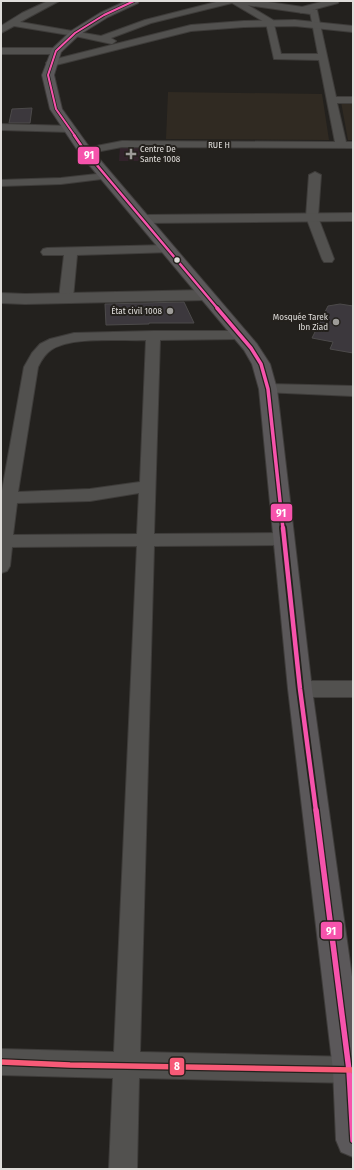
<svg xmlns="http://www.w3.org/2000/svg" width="354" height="1170" font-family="'Fira Sans Condensed',sans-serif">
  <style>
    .built { fill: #302a22 }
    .medical { fill: #32232b }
    .building { fill: #3c383d; stroke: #4c4a4a }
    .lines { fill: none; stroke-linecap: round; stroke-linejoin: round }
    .minor-casing { stroke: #3e3c3a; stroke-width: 2 }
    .tertiary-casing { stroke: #3e3c3a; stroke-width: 2 }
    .secondary-casing { stroke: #3e3c3a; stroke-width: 2 }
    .minor { fill: #52514f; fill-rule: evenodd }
    .tertiary { fill: #52514f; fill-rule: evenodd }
    .secondary { fill: #5b585a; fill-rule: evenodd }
    .bus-1-far4-casing { stroke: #24211d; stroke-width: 3.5 }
    .bus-1-far3-casing { stroke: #24211d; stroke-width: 4.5 }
    .bus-1-far2-casing { stroke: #24211d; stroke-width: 6 }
    .bus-1-far1-casing { stroke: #24211d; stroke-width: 8 }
    .bus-1-casing { stroke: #24211d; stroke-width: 8 }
    .bus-2-casing { stroke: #24211d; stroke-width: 8 }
    .bus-1-far4 { stroke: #f653ac; stroke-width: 2 }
    .bus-1-far3 { stroke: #f653ac; stroke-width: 2.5 }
    .bus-1-far2 { stroke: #f653ac; stroke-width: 3.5 }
    .bus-1-far1 { stroke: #f653ac; stroke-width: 4.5 }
    .bus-1 { stroke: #f653ac; stroke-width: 5.5 }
    .bus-2 { stroke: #f75a77; stroke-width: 5.5 }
    .poi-dot { fill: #9d9b98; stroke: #24211d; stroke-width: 1.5 }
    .bus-dot { fill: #dfddda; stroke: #24211d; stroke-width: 1.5 }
    .labels { text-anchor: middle; stroke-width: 4; stroke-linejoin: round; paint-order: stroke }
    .far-street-label { font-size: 9px; fill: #dfddda; stroke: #24211d }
    .far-poi-label { font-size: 9px; fill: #dfddda; stroke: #24211d; text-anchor: end }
    .line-badge { stroke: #24211d; stroke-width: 1.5 }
    .badge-label { font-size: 11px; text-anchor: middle; font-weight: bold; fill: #fff }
  </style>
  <rect width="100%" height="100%" fill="#23211e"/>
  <g class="built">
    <polygon points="168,92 322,94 329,140 166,139"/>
    <polygon points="341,102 353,102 353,140 348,140"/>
  </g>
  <polygon class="medical" points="120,146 142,146 141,161 119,161"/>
  <g class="building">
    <polygon points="32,108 30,123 9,123 12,109"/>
    <polygon points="184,302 194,323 149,323 149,324 106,325 105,304"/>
    <polygon points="340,304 353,306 353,353 330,349 333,342 312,338 328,306"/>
  </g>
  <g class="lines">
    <g class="minor-casing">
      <g id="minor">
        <polygon points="48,1 59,1 20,22 101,36 145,20 220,1 241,1 273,20 281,54 318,54 310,12 314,9 317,10 336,97 353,97 353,103 337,103 346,142 353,142 353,148 122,147 85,154 81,153 80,151 81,149 122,141 335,142 319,60 274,59 266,23 232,3 151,23 111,38 116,41 112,44 75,36 14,26 1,33 1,26 22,13"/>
        <polygon points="325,1 339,1 338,3 301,13 297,10 298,8"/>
        <polygon points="1,124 70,126 75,129 70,132 1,130"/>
        <polygon points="315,172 321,175 318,217 334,259 332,262 324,262 322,259 306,217 309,175"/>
        <polygon points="106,173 110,174 112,176 110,178 61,184 1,186 1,180 61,178"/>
        <polygon points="168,245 172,246 174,249 172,252 77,255 73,298 71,301 61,301 59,298 64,255 43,255 41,252 43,249 47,248"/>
        <path d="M153,331H241L246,332L248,335L246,338L241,339L160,340L154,534L283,533L289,535L292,539L289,543L283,545L154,546L140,1052L353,1057V1083L139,1078L137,1169H109L113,1078L1,1075V1049L114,1052L137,546L12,547L10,566L7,571L1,573V496L24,367L32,353L40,344L50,339L74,333ZM146,340L140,482L90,489L18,492L38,367C41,361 45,354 51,350C71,336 121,341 146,340ZM139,493L137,534L13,535L17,503L90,501Z"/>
        <polygon points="268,384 353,386 353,396 263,392 261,389 263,386"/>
        <polygon points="300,681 353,681 353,697 300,697 293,695 290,689 293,683"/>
      </g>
    </g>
    <g class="tertiary-casing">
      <g id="tertiary">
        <polygon points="234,1 261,1 310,8 315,11 310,14 239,4"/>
        <polygon points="295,20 353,26 353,32 295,26 244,27 191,31 52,66 48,65 46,63 48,61 191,25 244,21"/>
        <polygon points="1,48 56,48 62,51 56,54 1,54"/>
        <polygon points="353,213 353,221 142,223 137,222 135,219 137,216 142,215"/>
        <polygon points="206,290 212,292 214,295 212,298 206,300 25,304 1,303 1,293 25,294"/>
      </g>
    </g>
    <g class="secondary-casing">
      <polygon id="secondary" points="126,1 139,1 138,3 108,17 79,35 61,52 54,75 62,109 90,148 257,344 270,364 277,389 312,689 353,984 353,1157 341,1152 336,1140 333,1070 288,689 259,389 252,364 244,350 80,154 50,109 42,75 52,49 71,31 100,13"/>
    </g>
    <use href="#minor" class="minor"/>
    <use href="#tertiary" class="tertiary"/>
    <use href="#secondary" class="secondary"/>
    <g class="bus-1-far4-casing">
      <polyline id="bus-1-far4" points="75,136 56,109 48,75 56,51 75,33 104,15 134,1"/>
    </g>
    <g class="bus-1-far3-casing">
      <polyline id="bus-1-far3" points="74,135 85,151 218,309"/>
    </g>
    <g class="bus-1-far2-casing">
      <polyline id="bus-1-far2" points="217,308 251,348 261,364 268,389 283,529"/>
    </g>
    <g class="bus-1-far1-casing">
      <polyline id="bus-1-far1" points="283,528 300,689 316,811"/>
    </g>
    <g class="bus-1-casing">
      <polyline id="bus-1" points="316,810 349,1070 353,1140"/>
    </g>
    <g class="bus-2-casing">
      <polyline id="bus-2" points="1,1062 70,1065 353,1070"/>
    </g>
    <use href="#bus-1-far4" class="bus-1-far4"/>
    <use href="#bus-1-far3" class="bus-1-far3"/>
    <use href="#bus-1-far2" class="bus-1-far2"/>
    <use href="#bus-1-far1" class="bus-1-far1"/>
    <use href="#bus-1" class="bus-1"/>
    <use href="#bus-2" class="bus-2"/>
  </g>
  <g class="poi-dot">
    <path d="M129 148h4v4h4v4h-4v4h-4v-4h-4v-4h4z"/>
    <circle cx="170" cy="311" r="4"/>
    <circle cx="336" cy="322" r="4"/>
  </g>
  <circle class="bus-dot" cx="177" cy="260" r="3.5"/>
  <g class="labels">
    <g class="far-street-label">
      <text x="219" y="148">RUE H</text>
    </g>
    <g class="far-poi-label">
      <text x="140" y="152" text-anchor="start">Centre De<tspan x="140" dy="10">Sante 1008</tspan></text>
      <text x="162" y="314">État civil 1008</text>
      <text x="328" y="320">Mosquée Tarek<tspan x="328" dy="10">Ibn Ziad</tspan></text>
    </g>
  </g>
  <g class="line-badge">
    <rect x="77" y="146" width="23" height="19" rx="4" fill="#f653ac"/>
    <rect x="270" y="503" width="23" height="19" rx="4" fill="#f653ac"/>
    <rect x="320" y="921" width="23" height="19" rx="4" fill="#f653ac"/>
    <rect x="169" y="1057" width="16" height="19" rx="4" fill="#f75a77"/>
  </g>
  <g class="badge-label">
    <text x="89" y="159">91</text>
    <text x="281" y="517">91</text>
    <text x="331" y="935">91</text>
    <text x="177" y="1070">8</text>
  </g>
  <rect width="354" height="1170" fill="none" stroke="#dfddda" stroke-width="4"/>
</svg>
